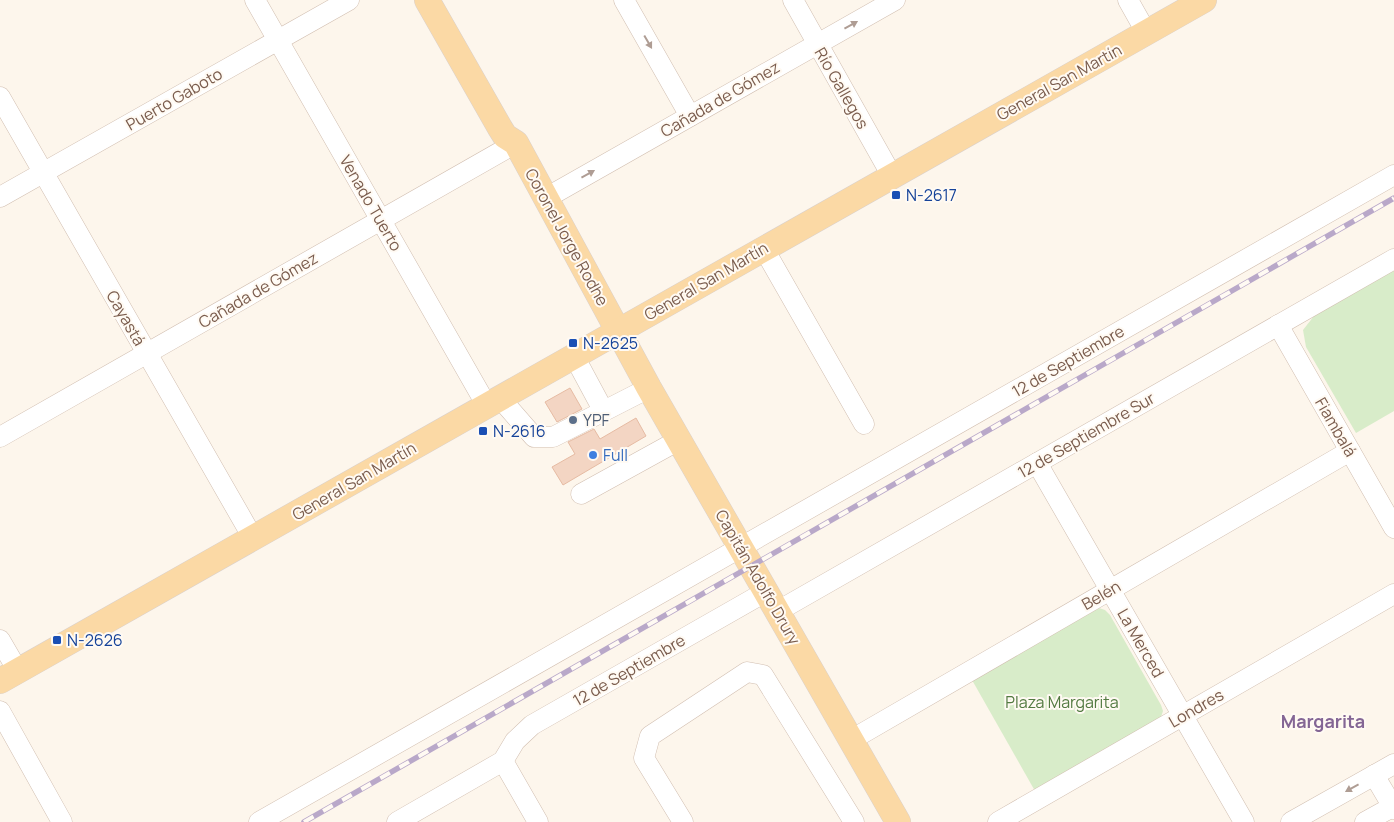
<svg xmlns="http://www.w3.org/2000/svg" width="1394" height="822" font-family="Manrope,sans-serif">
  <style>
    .green { fill: #d8ecc9 }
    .building { fill: #f3d5c3; stroke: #e6bba3 }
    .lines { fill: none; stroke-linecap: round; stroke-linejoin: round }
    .minor-casing { stroke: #d1beb0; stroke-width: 21 }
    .major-casing { stroke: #dad1cd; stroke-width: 26 }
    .minor { stroke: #fff; stroke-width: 20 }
    .major { stroke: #fbd9a5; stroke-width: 25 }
    .rail-casing { stroke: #b9a8c9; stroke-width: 5.5 }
    .rail { stroke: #fffaf3; stroke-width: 4; stroke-dasharray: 11; stroke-linecap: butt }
    .oneway { fill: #af9d94 }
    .transit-dot { fill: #1a4fb4; stroke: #fffaf3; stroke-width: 2 }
    .service-dot { fill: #5c6f8a; stroke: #fffaf3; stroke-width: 2 }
    .shop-dot { fill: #3f7fe0; stroke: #fffaf3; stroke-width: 2 }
    .labels { text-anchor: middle; stroke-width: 4; stroke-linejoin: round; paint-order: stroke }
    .street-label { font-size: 16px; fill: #7a5c4d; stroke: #fffaf3 }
    .transit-label { font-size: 16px; fill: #164399; stroke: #fffaf3; text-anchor: start }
    .service-label { font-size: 16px; fill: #4e5e75; stroke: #fffaf3; text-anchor: start }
    .shop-label { font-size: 16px; fill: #366cbe; stroke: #fffaf3; text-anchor: start }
    .park-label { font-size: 16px; fill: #537a41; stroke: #fffaf3 }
    .neighbourhood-label { font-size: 18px; font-weight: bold; fill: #846695; stroke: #fffaf3 }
  </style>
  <rect width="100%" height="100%" fill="#fdf6ec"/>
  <g class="green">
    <polygon points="1394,270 1394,411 1356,433 1306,347 1303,330 1314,316"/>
    <polygon points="1099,608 1105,610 1110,615 1161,705 1163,711 1161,717 1035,791 972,680"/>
  </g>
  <g class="building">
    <polygon points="570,388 582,409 557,422 545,402"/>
    <polygon points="636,418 646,436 563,485 552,467 575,454 568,442 594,429 600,439"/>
  </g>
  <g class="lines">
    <g class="minor-casing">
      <g id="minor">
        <polyline points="255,0 487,406"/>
        <polyline points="624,0 690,116"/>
        <polyline points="793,0 892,176"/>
        <polyline points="1128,0 1146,32"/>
        <polyline points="0,97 253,538"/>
        <polyline points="0,197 349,0"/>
        <polyline points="546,198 895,0"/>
        <polyline points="764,249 864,424"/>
        <polyline points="1278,325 1394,528"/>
        <polyline points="574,356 603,410"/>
        <polyline points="500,398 534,437 553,437 649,388"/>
        <polyline points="0,437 516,143"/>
        <polyline points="1037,463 1244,822"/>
        <polyline points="581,494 679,440"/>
        <polyline points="778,611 1394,259"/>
        <polyline points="0,640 18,671"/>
        <polyline points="0,711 62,822"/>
        <polyline points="851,740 1350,451"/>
        <polyline points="503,761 515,741 532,725 767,591"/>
        <polyline points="503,761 538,822"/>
        <polyline points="1374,775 1394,809"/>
        <polyline points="259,822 1394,175"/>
        <polyline points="397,822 503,761"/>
        <polyline points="683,822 644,758 650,736 747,672 763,675 854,822"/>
        <polyline points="998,822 1394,594"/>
        <polyline points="1291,822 1394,764"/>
        <polyline points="1365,822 1394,806"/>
      </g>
    </g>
    <g class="major-casing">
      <g id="major">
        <polyline points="427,0 500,128 505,136 516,143 649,388 898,822"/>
        <polyline points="0,681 1204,0"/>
      </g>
    </g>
    <use href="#minor" class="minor"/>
    <use href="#major" class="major"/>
    <g class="rail-casing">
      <polyline id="rail" points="304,822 1394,198"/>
    </g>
    <use href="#rail" class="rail"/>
  </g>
  <defs><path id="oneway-solid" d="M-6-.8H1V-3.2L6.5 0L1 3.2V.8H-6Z" transform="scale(1.25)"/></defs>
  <g class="oneway">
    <use href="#oneway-solid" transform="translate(851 25) rotate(-29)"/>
    <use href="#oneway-solid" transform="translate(648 42) rotate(60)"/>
    <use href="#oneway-solid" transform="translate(588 174) rotate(-29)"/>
    <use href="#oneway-solid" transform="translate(1352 788) rotate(151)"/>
  </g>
  <g class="transit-dot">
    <rect x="891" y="190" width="10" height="10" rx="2.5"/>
    <rect x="568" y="338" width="10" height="10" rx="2.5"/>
    <rect x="478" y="426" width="10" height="10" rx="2.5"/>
    <rect x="52" y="635" width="10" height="10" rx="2.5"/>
  </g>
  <circle class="service-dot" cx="573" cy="420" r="5"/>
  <circle class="shop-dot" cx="593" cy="455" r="5"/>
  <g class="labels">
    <g class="street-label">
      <text transform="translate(1059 82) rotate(-29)" y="6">General San Martín</text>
      <text transform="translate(842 88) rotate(60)" y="6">Río Gallegos</text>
      <text transform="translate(174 99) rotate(-30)" y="6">Puerto Gaboto</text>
      <text transform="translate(720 99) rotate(-30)" y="6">Cañada de Gómez</text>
      <text transform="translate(371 203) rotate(60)" y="6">Venado Tuerto</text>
      <text transform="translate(567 237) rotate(61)" y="6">Coronel Jorge Rodhe</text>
      <text transform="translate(706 281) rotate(-30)" y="6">General San Martín</text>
      <text transform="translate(258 290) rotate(-30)" y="6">Cañada de Gómez</text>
      <text transform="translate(126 318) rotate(60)" y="6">Cayastá</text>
      <text transform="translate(1068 361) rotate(-30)" y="6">12 de Septiembre</text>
      <text transform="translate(1336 427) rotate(60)" y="6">Fiambalá</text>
      <text transform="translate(1086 435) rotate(-30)" y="6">12 de Septiembre Sur</text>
      <text transform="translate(354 481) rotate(-30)" y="6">General San Martín</text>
      <text transform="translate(758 577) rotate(60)" y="6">Capitán Adolfo Drury</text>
      <text transform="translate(1101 595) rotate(-30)" y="6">Belén</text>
      <text transform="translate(1141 643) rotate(60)" y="6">La Merced</text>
      <text transform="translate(629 670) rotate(-30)" y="6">12 de Septiembre</text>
      <text transform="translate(1196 708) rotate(-30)" y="6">Londres</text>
    </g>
    <g class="transit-label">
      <text x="906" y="201">N-2617</text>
      <text x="583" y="349">N-2625</text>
      <text x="493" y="437">N-2616</text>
      <text x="67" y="646">N-2626</text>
    </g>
    <g class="service-label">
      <text x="583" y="426">YPF</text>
    </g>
    <g class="shop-label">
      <text x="603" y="461">Full</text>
    </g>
    <g class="park-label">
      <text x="1062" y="708">Plaza Margarita</text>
    </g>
    <g class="neighbourhood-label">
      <text x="1323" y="728">Margarita</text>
    </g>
  </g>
</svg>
